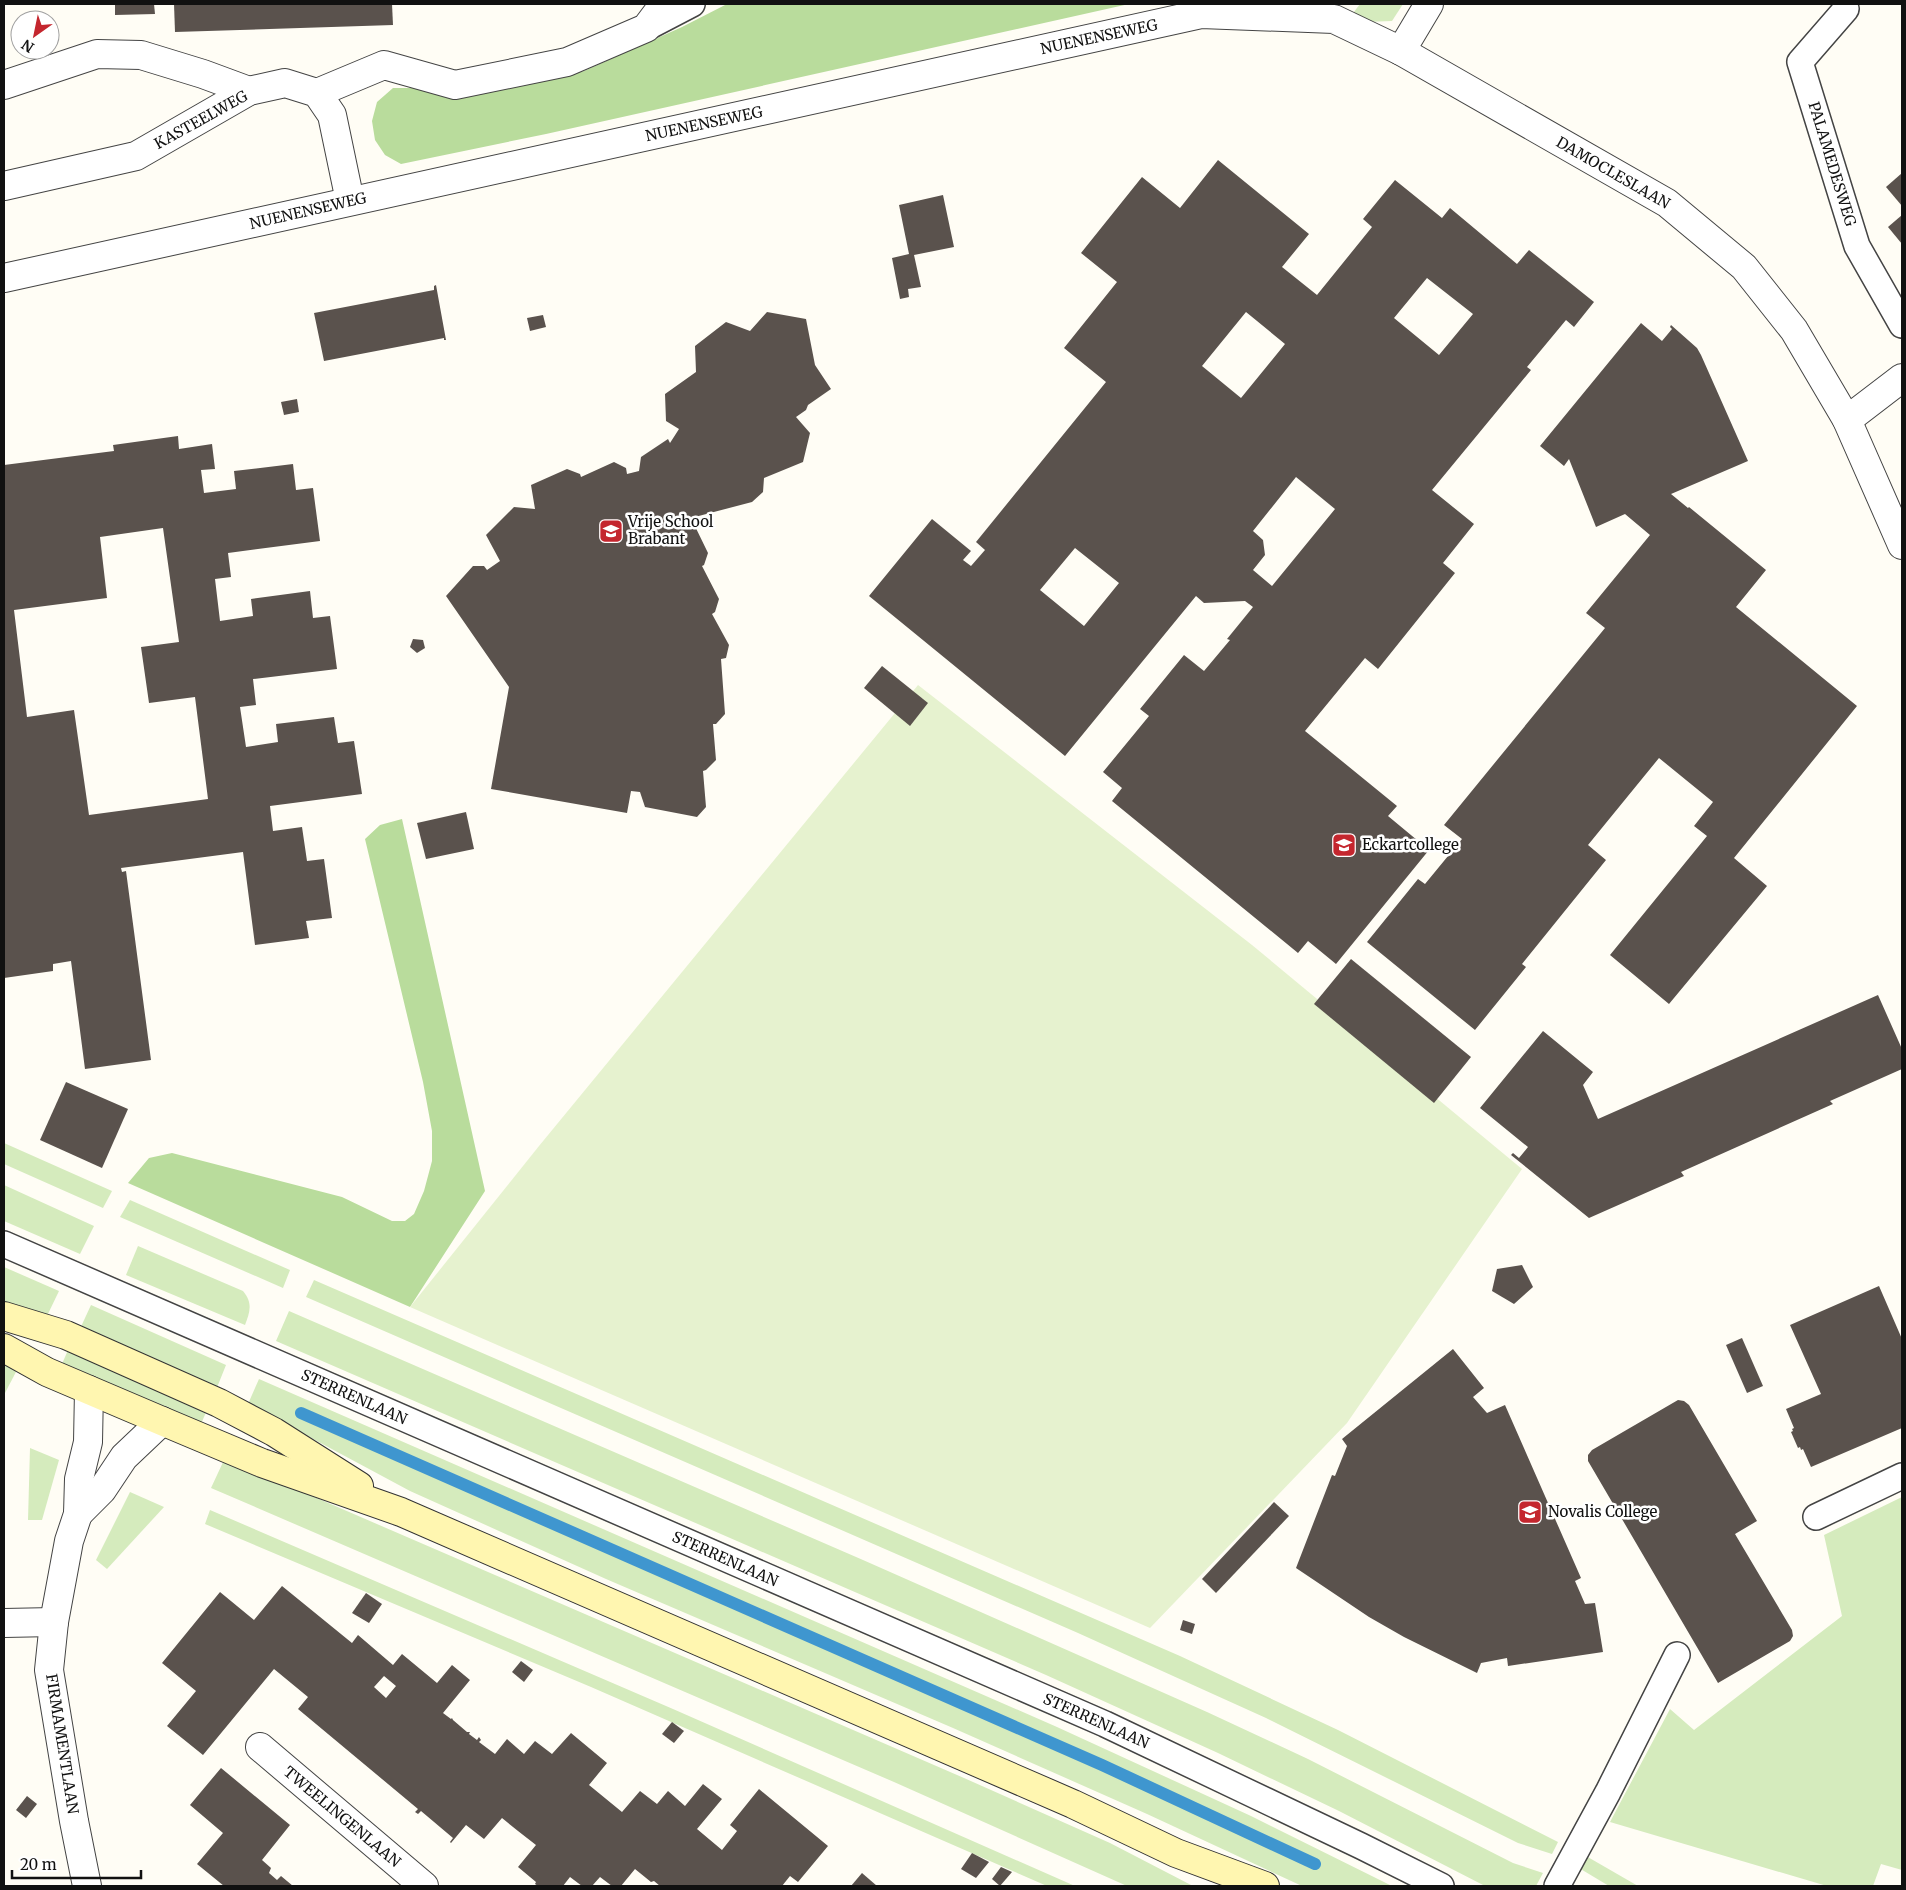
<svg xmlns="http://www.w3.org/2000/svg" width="1906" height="1890" font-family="Merriweather,serif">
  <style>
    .green { fill: #d5ebbd }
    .forest { fill: #b9dc9c }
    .pitch { fill: #e6f2cf }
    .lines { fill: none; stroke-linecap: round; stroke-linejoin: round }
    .stream { stroke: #3f96cf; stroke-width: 12 }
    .building { fill: #5a524d; fill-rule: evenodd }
    .service-casing { stroke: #444; stroke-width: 28 }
    .minor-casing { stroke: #444; stroke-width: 30 }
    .tertiary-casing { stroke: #444; stroke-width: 30 }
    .secondary-casing { stroke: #333; stroke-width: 30 }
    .service { stroke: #fff; stroke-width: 25 }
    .minor { stroke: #fff; stroke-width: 28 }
    .tertiary { stroke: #fff; stroke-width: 28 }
    .secondary { stroke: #fff6b0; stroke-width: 28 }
    .labels { text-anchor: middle; stroke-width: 5; stroke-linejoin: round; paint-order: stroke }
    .street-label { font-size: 15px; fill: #111; stroke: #fff }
    .poi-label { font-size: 15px; fill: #111; stroke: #fff; text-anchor: start }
  </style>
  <rect width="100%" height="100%" fill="#fffdf5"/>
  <g class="green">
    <polygon points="1360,4 1403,4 1392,21 1365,22 1347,21"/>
    <polygon points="4,1143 112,1191 103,1208 4,1164"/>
    <polygon points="4,1185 94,1226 80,1254 4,1221"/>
    <polygon points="130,1200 290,1270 283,1288 120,1217"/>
    <path d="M138,1246L243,1291C253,1303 250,1312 245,1325L126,1275Z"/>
    <polygon points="4,1267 59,1291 46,1318 4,1303"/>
    <polygon points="314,1280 1180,1656 1338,1730 1558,1842 1552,1854 1518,1843 1266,1718 1078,1633 306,1297"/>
    <polygon points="91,1305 226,1365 216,1390 79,1331"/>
    <polygon points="289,1311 863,1560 1207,1712 1308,1759 1513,1863 1543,1873 1536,1886 1485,1886 1339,1811 1218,1753 1046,1675 276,1341"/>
    <polygon points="68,1350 207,1410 201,1424 62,1364"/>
    <polygon points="4,1364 17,1370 5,1393 4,1392"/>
    <polygon points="259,1379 1057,1727 1251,1816 1392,1886 1302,1886 1147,1814 953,1728 606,1579 410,1491 248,1404"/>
    <polygon points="30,1448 59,1460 42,1520 28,1520"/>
    <polygon points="224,1460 259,1473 964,1778 1110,1843 1193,1886 1127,1886 894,1782 211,1488"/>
    <polygon points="130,1492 164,1507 107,1569 96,1560"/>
    <polygon points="1902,1497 1902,1870 1881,1864 1873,1886 1827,1886 1610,1822 1670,1709 1694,1730 1842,1616 1824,1535"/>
    <polygon points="210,1510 673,1709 1075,1886 1047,1886 591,1687 205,1524"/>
    <polygon points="1586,1856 1638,1886 1609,1886 1579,1868"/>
  </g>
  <g class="forest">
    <polygon points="727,4 1129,4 546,134 401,164 385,155 375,140 372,121 377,102 393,88 414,88 456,99 584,71 682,27"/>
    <polygon points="402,819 485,1191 410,1307 128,1183 149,1158 172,1153 342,1197 392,1221 405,1221 414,1214 424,1191 432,1161 432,1131 423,1082 365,839 380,825"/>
  </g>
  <polygon class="pitch" points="918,685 1252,945 1522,1169 1347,1423 1150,1628 410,1307 539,1146"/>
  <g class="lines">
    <polyline class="stream" points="301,1413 1102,1765 1315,1864"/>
  </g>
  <g class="building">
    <polygon points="115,4 154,4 155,14 115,15"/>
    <polygon points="174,4 392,4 393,25 175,32"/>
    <path d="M1218,160L1309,234L1282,267L1317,295L1372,227L1363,219L1395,180L1442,218L1450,208L1517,264L1529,250L1594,302L1574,327L1566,320L1527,367L1531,370L1432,490L1474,524L1443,563L1455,573L1378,669L1365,658L1305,731L1397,806L1388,816L1429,850L1336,964L1308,941L1298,953L1112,801L1122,788L1103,772L1149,716L1140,709L1184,655L1204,671L1230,640L1227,639L1253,607L1245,601L1204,603L1196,596L1065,756L869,596L932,519L971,551L963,560L971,566L985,550L976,542L1106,382L1064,348L1117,282L1081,253L1142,177L1180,208ZM1427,278L1473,314L1439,355L1394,318ZM1246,312L1285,344L1241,398L1202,366ZM1296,477L1335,509L1272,586L1253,570L1265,555L1263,540L1253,531ZM1075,548L1119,583L1084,626L1040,590Z"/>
    <polygon points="1902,173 1902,206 1886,187"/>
    <polygon points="943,195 954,247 914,255 921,287 908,289 909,297 900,299 892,258 909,254 899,205"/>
    <polygon points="1902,215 1902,244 1888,227"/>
    <polygon points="436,285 446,340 444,340 444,338 324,361 314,313 434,290 434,286"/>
    <polygon points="767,312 806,319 815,365 831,389 808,405 806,410 796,417 810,433 803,462 764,478 763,492 752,502 691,518 708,553 704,565 702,566 719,599 715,612 712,614 729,645 726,658 721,659 725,714 716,724 713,724 716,760 706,770 703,771 706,807 697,817 645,807 640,792 631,791 627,813 491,789 509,687 446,596 473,566 484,566 487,570 500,561 486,535 514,507 535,509 531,485 567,469 580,474 581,477 614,462 626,468 627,474 639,471 641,457 668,439 670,443 679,429 666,421 665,394 696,372 695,346 726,322 750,331"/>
    <polygon points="543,315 546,327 530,331 527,318"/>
    <polygon points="1641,323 1662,341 1672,329 1670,327 1671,325 1697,348 1701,355 1748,461 1671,494 1688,508 1689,507 1766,570 1736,607 1857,706 1734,858 1767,886 1669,1004 1610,955 1707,836 1694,826 1713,802 1659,758 1588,845 1606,860 1522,964 1526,967 1475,1030 1367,942 1418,879 1425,884 1462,839 1444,825 1605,628 1586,613 1650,535 1625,514 1596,527 1569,459 1564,466 1540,446"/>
    <polygon points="297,399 299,412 284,415 281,402"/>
    <path d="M178,436L179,449L212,444L215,469L201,470L204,493L236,489L234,471L293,464L296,490L313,488L320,541L228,553L231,577L215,579L220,621L253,616L251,599L310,591L313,618L330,616L337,669L253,679L256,705L240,707L246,747L278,742L276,724L334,717L338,743L354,741L362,794L270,806L273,831L302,827L307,861L324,859L332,918L306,921L309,938L255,945L243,852L121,868L122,872L126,871L151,1060L85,1069L71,961L53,964V971L4,978V465L114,451L113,445ZM163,528L179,642L141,647L149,703L195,697L208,799L89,815L74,710L27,717L14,610L107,598L100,537Z"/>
    <polygon points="413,639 423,640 425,648 417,653 410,647"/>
    <polygon points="882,666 928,703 910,726 864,688"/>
    <polygon points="466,812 474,849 426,859 417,823"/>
    <polygon points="1351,959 1471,1057 1434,1103 1314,1004"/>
    <polygon points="1878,995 1902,1049 1902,1069 1830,1101 1833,1104 1681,1172 1684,1176 1589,1218 1511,1155 1513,1153 1519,1158 1528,1147 1480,1108 1543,1031 1593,1072 1583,1085 1598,1119"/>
    <polygon points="66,1082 128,1109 102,1168 40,1140"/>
    <polygon points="1522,1265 1533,1287 1514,1304 1492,1291 1497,1269"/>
    <polygon points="1879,1286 1902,1339 1902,1428 1811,1467 1803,1449 1801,1450 1800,1447 1798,1448 1791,1432 1793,1431 1792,1429 1794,1428 1786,1409 1821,1394 1790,1325"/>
    <polygon points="1742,1338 1763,1386 1747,1393 1726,1345"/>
    <polygon points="1453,1349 1484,1388 1473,1397 1487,1413 1505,1405 1581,1578 1575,1581 1585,1604 1595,1603 1603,1652 1508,1666 1507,1658 1481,1663 1477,1673 1404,1637 1369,1617 1296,1568 1332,1475 1335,1476 1347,1446 1342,1439"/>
    <polygon points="1678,1400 1684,1401 1689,1405 1757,1521 1735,1534 1792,1630 1793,1636 1790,1641 1718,1683 1588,1461 1588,1455 1592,1450"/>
    <polygon points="1274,1502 1289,1516 1216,1593 1202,1579"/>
    <path d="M282,1586L352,1643L358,1635L393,1665L402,1654L437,1683L452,1665L470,1680L443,1713L451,1719L452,1718L453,1720L467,1732H470L469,1734L477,1740L479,1737L481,1740L479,1742L495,1754L507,1739L524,1754L535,1741L552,1754L571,1733L607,1763L589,1785L622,1812L640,1791L657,1804L668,1791L685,1806L703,1784L722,1799L697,1829L722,1850L737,1831L730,1825L759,1789L828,1846L798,1882L790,1876L782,1886H660L654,1881L651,1882L635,1869L621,1886H612L600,1877L592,1886H582L570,1877L563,1886H538L535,1884L536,1882L518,1867L536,1845L518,1831L502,1818L484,1839L466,1825L451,1843L450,1842L453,1838L421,1811L418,1814L415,1812L418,1809L298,1709L308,1697L274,1669L203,1755L167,1726L196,1691L162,1663L220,1592L254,1620ZM384,1676L396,1686L386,1698L374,1687Z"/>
    <polygon points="366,1593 382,1604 369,1623 352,1613"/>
    <polygon points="1183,1620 1195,1624 1192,1634 1180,1630"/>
    <polygon points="521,1661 533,1670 524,1682 512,1672"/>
    <polygon points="672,1722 684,1731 674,1743 662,1734"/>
    <polygon points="221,1768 290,1825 262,1860 271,1868 269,1873 277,1880 281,1876 293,1886 224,1886 197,1864 223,1833 190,1805"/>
    <polygon points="27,1796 37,1804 26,1818 16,1810"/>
    <polygon points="972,1853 989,1862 976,1878 961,1869"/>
    <polygon points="1001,1867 1012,1872 1000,1886 992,1879"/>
    <polygon points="862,1873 877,1886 851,1886"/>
  </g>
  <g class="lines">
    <g class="service-casing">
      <g id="service">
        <polyline points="1846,9 1800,62 1857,246 1902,325"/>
        <polyline points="646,28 692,4"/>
        <polyline points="4,1244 1105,1724 1361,1846 1441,1886"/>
        <polyline points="1816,1517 1902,1476"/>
        <polyline points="1557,1886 1608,1792 1677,1655"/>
      </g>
    </g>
    <g class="minor-casing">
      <g id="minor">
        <polyline points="4,85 97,54 141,55 203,74 249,91"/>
        <polyline points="317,93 384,65 455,85 567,62 646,28 664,4"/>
        <polyline points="4,186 136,156 249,91 285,83 317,93 332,115 350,201"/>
        <polyline points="4,278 1201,14 1334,19 1401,51"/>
        <polyline points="1847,420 1902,378"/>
        <polyline points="78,1514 102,1490 124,1457 162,1421"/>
        <polyline points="4,1623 54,1622"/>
        <polyline points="260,1747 424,1886"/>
        <polyline points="87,1886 74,1821 49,1670 54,1622 69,1541 78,1514 79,1479 88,1442 89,1390"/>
      </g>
    </g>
    <g class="tertiary-casing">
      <polyline id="tertiary" points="1429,4 1401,51 1667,203 1744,267 1794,330 1847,420 1902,545"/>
    </g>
    <g class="secondary-casing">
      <g id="secondary">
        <polyline points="4,1316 66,1335 219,1403 274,1432 359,1486"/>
        <polyline points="4,1348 47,1372 162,1421 262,1463 401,1512 1073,1804 1176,1853 1265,1886"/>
      </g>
    </g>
    <use href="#service" class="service"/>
    <use href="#minor" class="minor"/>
    <use href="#tertiary" class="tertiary"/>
    <use href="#secondary" class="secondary"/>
  </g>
  <defs>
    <g id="school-square" transform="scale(1.25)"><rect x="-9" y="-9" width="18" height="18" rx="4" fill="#c4262e" stroke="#fff"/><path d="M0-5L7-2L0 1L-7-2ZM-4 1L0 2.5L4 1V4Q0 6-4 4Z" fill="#fff"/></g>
  </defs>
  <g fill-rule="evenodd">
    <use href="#school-square" x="611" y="531"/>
    <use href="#school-square" x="1344" y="845"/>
    <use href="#school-square" x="1530" y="1512"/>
  </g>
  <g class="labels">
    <g class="street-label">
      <text transform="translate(1099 37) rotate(-12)" y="5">NUENENSEWEG</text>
      <text transform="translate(201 120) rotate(-29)" y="5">KASTEELWEG</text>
      <text transform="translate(704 124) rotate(-12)" y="5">NUENENSEWEG</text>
      <text transform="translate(1832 164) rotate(73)" y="5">PALAMEDESWEG</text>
      <text transform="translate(1613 173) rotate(30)" y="5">DAMOCLESLAAN</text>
      <text transform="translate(308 211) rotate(-13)" y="5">NUENENSEWEG</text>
      <text transform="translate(354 1397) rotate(24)" y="5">STERRENLAAN</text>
      <text transform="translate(725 1559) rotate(24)" y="5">STERRENLAAN</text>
      <text transform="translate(1096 1721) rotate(24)" y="5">STERRENLAAN</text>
      <text transform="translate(62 1744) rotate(81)" y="5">FIRMAMENTLAAN</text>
      <text transform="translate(342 1817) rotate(40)" y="5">TWEELINGENLAAN</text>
    </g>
    <g class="poi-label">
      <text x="628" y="527">Vrije School<tspan x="628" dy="17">Brabant</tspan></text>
      <text x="1362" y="850">Eckartcollege</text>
      <text x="1548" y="1517">Novalis College</text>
    </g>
  </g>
  <rect width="1906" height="1890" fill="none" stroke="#111111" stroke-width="10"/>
  <g transform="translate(35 35) rotate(213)"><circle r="24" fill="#ffffff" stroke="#a0a0a0"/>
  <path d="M0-4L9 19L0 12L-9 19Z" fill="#c4262e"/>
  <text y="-8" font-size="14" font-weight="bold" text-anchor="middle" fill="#111111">N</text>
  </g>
  <path d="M12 1870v8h129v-8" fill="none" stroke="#111111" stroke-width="2.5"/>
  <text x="20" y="1870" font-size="15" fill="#111111" stroke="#ffffff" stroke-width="4" paint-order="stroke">20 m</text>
</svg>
